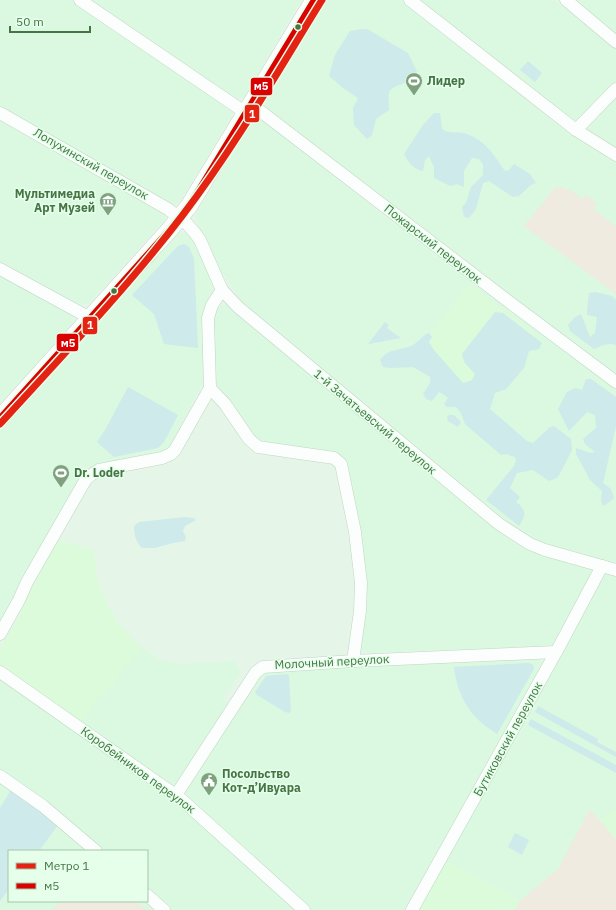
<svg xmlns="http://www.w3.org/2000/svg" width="616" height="910" font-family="'IBM Plex Sans',sans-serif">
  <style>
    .residential { fill: #daf9e0 }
    .commercial { fill: #dcfbdb }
    .education { fill: #f0ebe1 }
    .green { fill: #ceeaea }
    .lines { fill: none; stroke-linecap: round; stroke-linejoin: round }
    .minor-casing { stroke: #c0d5c2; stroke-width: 13 }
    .secondary-casing { stroke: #c2d6c3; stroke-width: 18 }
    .minor { stroke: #fbfefc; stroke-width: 12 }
    .secondary { stroke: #fbfefc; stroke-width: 17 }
    .bus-1-casing { stroke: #e5ffeb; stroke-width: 9 }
    .bus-1 { stroke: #d90200; stroke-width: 6 }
    .metro-1-casing { stroke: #e5ffeb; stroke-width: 10 }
    .metro-1 { stroke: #e42313; stroke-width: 7 }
    .bus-dot { fill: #467445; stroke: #e5ffeb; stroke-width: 1.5 }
    .labels { text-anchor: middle; stroke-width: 3; stroke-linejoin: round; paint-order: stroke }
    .poi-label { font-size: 12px; font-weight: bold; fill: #467445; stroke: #e5ffeb; text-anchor: start }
    .street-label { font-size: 12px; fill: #467445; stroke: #e5ffeb }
    .line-badge { stroke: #e5ffeb; stroke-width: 1.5 }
    .badge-label { font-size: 11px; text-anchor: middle; font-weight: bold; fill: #fff }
  </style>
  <rect width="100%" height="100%" fill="#e5f6e9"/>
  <g class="residential">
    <polygon points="0,0 69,0 231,109 232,114 229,120 180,201 174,205 168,204 0,106"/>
    <polygon points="92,0 301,0 245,95 242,98 237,99 232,97"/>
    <polygon points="326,0 400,0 576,135 616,160 616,373 599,361 595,361 583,353 583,349 516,299 511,299 500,291 499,287 490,280 486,280 472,269 471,265 266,108 265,102 267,98"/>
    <polygon points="417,0 555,0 600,37 605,37 616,47 616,81 578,120 573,121"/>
    <polygon points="572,0 616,0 616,37"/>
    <polygon points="616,94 616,148 585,130 585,127"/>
    <polygon points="256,117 258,117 306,153 309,157 455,270 458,270 469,279 471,282 502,305 506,305 539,333 542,332 550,338 551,341 616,389 616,565 541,543 531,538 506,522 486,505 482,505 469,494 468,490 444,470 441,470 432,463 432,460 402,435 399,435 389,427 388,424 331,376 328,376 315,365 315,362 247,306 245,307 240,303 241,301 219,268 197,224 196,217 197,213 253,119"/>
    <polygon points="0,120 165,212 165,217 163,221 90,302 87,304 77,303 0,262"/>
    <polygon points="184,233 189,234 193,239 213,286 213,292 203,312 202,321 204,373 203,381 200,388 170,446 164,452 95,466 0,622 0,432 179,234"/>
    <polygon points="0,273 73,315 74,317 71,325 0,403"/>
    <polygon points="224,305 229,305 516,544 530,551 590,569 591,575 553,643 548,646 362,653 359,652 362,615 346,466 260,444 226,395 223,397 218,389 215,379 213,320 217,309"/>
    <polygon points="607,574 616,576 616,808 600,821 591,809 558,869 520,901 445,860 603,575"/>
    <polygon points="141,647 160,660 180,664 235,661 240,673 222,699 230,704 175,786 171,785 82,722 95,703 114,683"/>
    <polygon points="536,658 540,660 541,667 404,910 311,910 184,794 212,751 212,747 226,725 230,724 245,701 245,697 260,676 268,671"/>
    <polygon points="0,679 178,803 298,910 171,910 147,889 147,851 103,851 76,828 0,770"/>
    <polygon points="0,783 37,808 89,851 9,851 9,901 147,901 157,910 0,910"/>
  </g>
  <g class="commercial">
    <polygon points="469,284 537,336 479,408 412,356"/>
    <polygon points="58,540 94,550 97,579 108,606 116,620 141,647 114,683 95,703 82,722 0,667 0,647 1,647 21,613 21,608"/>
    <polygon points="616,808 616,910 417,910 445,860 520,901 558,869 590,809 600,820"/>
  </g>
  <g class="education">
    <polygon points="556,186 559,188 561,186 566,189 569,189 582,199 586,195 597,203 593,209 616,227 616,294 524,226"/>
    <polygon points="590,809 616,840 616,910 515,910 520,901 558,869"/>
    <polygon points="60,901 136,901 146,910 53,910"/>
  </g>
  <g class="green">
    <path d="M361,29H367L408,53L417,72V78C410,83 390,85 389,93C388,98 389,105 389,110L376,119L372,135L367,139L354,125L353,108L358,98L343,88L329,76L335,55L350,31Z"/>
    <polygon points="528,61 542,73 535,82 520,70"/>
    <path d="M434,113H440L442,129C448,134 455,131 463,133C484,138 494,155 505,171L509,170L514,164L530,174L536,183L531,185L519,196L513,197L489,181L483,183L476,209L469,218L464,217L462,207L466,203L471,187L483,175V164L479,159L472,158L464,171V187L457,184L450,186L434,178V167L429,156L425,160L423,171C414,170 408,162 404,154L423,125Z"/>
    <polygon points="184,244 189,247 194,259 198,348 164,344 154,314 132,295 178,246"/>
    <path d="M595,292L612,296L616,300V345C608,342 601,346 594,349L570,331L568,325L575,317L581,314L590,337L595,333L597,317L587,315V310L589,293Z"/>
    <path d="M495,312L503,313L542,343L539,349L529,351L524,368L506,389L495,393L490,409L527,441L533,443L550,427L554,426L571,439L572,450L562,470L557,478L549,481L533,470L517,473L510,488L520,497L516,502C527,510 526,515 519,526L486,500L514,466L516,461L515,457L506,454L501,455L465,424L461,413L456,407H447L444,404L448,398L444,395L439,392L432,401L426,399L423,394L430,383V377L413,367L391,368L383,367L380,360C389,348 398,351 411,346C418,343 422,335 429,333L432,337L429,342L434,350L463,383L472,380L475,374L464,362L462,354Z"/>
    <polygon points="385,322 389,325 387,328 401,338 368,344"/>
    <polygon points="586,379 591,379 616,397 616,426 603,483 611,489 614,498 604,506 601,502 602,491 590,480 576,454 576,448 590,453 595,452 585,444 583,439 596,428 595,415 587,412 569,431 558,409 567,392 575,388 582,390"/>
    <polygon points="128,387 178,415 164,442 158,448 114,457 97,442 105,430"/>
    <polygon points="449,415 454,415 461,422 458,427 448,421 447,417"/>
    <path d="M185,517L194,518L196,520L185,526L183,531L186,537L185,541L173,543L155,548H142C136,542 134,535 134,526L139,522Z"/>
    <path d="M529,663L533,665L534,669L497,734C470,717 458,698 454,667Z"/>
    <polygon points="286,674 289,675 289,677 291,711 289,713 285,712 257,695 255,692 266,676"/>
    <polygon points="538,706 598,739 597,742 616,752 616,757 535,712"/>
    <polygon points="531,719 616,765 616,773 528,725"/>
    <polygon points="11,790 58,825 39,851 9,851 9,889 0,901 0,808"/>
    <polygon points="515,833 529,840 522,855 508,847"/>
  </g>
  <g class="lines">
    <g class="minor-casing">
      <g id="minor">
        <polyline points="80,0 246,113"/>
        <polyline points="410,0 576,130 616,155"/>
        <polyline points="566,0 616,42"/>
        <polyline points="251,104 508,301 616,382"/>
        <polyline points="0,113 168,209 187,224 195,233 200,240 222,290 238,307 499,524 530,544 545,550 616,570"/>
        <polyline points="576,130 616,89"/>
        <polyline points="0,269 90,318"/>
        <polyline points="222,290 212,305 208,318 210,388 225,404 249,439 258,447 334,458 341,464 355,532 361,583 360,611 353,661"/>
        <polyline points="0,634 19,600 27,582 86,479 91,475 99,470 162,458 171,454 175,450 210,388"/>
        <polyline points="0,672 181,799 304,910"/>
        <polyline points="0,776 43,806 96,851"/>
        <polyline points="176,795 256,672 263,667 353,661 556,652"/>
        <polyline points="147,895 164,910"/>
        <polyline points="412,910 560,645 602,566"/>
      </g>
    </g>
    <g class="secondary-casing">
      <polyline id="secondary" points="0,418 171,228 189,206 314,0"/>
    </g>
    <use href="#minor" class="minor"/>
    <use href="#secondary" class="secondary"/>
    <g class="bus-1-casing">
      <polyline id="bus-1" points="0,418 171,228 189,206 314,0"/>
    </g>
    <use href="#bus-1" class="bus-1"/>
    <g class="metro-1-casing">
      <path id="metro-1" d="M0,424C62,356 126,289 182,216C234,148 277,73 322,0"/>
    </g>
    <use href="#metro-1" class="metro-1"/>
  </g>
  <defs>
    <g id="stadium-pin" transform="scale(0.9)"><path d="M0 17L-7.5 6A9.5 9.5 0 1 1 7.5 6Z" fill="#7ea27e" stroke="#e5ffeb"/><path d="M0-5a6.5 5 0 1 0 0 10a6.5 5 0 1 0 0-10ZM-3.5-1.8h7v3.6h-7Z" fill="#fff"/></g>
    <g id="museum-pin" transform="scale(0.9)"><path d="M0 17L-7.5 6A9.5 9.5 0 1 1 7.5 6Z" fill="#7ea27e" stroke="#e5ffeb"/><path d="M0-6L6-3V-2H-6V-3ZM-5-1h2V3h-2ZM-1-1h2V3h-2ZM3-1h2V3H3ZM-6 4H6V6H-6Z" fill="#fff"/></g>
    <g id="civic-pin" transform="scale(0.9)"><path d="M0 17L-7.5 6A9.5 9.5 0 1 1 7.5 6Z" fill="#7ea27e" stroke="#e5ffeb"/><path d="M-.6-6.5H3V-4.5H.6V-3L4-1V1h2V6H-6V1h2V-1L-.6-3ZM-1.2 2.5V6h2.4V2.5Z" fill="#fff"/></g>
  </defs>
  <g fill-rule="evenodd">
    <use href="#stadium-pin" x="414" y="81"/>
    <use href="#museum-pin" x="108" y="201"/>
    <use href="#stadium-pin" x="61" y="473"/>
    <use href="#civic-pin" x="209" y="781"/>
  </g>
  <g class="bus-dot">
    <circle cx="298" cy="27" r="3.5"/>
    <circle cx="114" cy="291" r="3.5"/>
  </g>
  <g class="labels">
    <g class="poi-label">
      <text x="427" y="85">Лидер</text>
      <text x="95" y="198" text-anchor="end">Мультимедиа<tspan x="95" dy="14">Арт Музей</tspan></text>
      <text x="74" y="477">Dr. Loder</text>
      <text x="222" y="778">Посольство<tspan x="222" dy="14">Кот-д’Ивуара</tspan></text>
    </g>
    <g class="street-label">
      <text transform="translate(91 164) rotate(30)" y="4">Лопухинский переулок</text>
      <text transform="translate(433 244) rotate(38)" y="4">Пожарский переулок</text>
      <text transform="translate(375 422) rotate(40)" y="4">1-й Зачатьевский переулок</text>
      <text transform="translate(332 662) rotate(-3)" y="4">Молочный переулок</text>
      <text transform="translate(508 739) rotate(-61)" y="4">Бутиковский переулок</text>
      <text transform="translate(138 770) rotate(36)" y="4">Коробейников переулок</text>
    </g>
  </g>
  <g class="line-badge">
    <rect x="250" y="77" width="23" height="19" rx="4" fill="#d90200"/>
    <rect x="244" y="104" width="16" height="19" rx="4" fill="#e42313"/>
    <rect x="82" y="316" width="16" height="19" rx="4" fill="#e42313"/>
    <rect x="56" y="333" width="23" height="19" rx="4" fill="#d90200"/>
  </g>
  <g class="badge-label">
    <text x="261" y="90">м5</text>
    <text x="252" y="118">1</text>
    <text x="90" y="329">1</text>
    <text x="68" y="347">м5</text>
  </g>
  <rect x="8" y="850" width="140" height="52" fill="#e5ffeb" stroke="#a5c7a9"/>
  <rect x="16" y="863" width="20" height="6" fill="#e42313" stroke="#a5c7a9"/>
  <text x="44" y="870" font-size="12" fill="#467445">Метро 1</text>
  <rect x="16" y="883" width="20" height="6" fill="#d90200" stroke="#a5c7a9"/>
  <text x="44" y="890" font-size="12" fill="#467445">м5</text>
  <path d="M10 26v6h80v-6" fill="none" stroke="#467445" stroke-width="2"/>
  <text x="16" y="26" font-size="12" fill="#467445" stroke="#e5ffeb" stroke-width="3" paint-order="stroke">50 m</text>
</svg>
